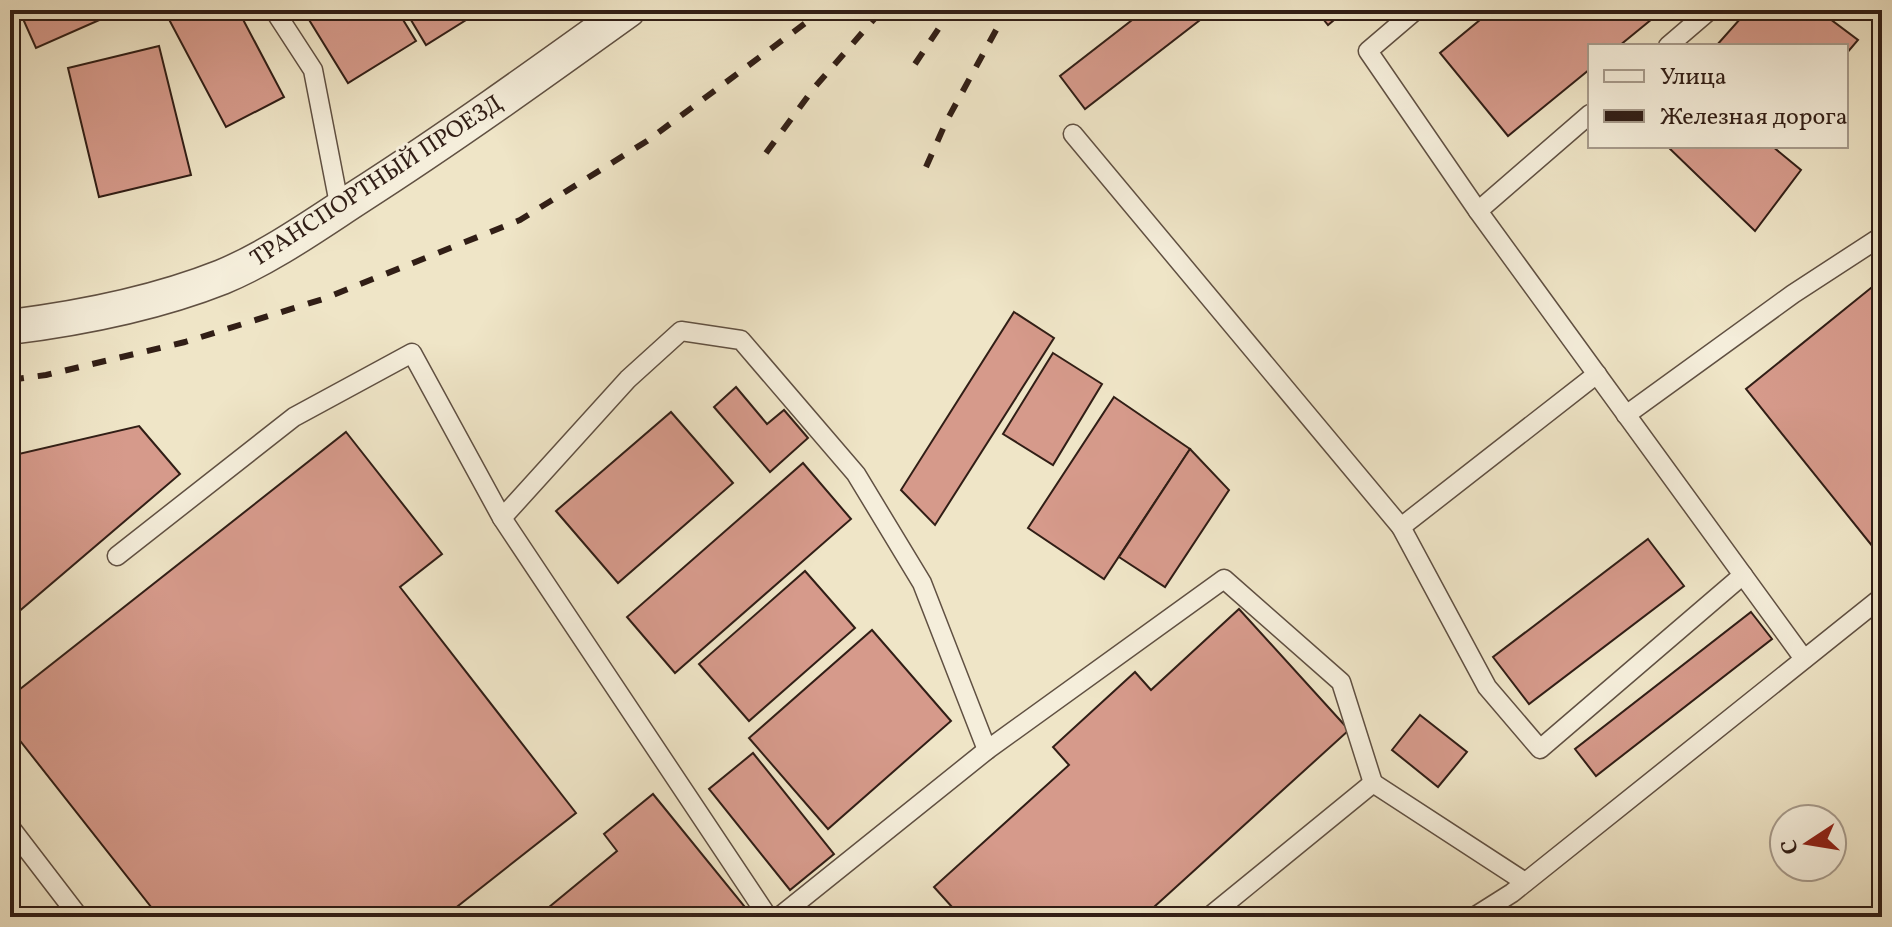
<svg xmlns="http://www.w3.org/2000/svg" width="1892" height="927" font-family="Vollkorn,serif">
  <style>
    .building { fill: #d69a8b; stroke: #311e16; stroke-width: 2 }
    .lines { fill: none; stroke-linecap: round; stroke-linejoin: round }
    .service-casing { stroke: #605042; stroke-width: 21 }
    .minor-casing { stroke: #605042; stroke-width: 37 }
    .service { stroke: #f5eedb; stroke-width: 18 }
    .minor { stroke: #f5eedb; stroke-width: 34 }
    .rail { stroke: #311e16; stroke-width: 6; stroke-dasharray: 14 14; stroke-linecap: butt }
    .labels { text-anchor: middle; stroke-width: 6; stroke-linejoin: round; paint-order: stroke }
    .street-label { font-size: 24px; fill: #311e16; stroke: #f5eedb }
  </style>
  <rect width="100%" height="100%" fill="#efe5c7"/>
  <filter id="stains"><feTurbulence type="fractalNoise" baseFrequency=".0025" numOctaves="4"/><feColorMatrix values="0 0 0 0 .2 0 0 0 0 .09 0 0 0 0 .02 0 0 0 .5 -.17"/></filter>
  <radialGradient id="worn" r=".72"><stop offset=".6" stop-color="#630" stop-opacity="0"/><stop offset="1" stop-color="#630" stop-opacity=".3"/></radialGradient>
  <g class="building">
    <polygon points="19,10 122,10 36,48"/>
    <polygon points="164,10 238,10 284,97 226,127"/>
    <polygon points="303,10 397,10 416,41 348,83"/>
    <polygon points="405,10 482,10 426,45"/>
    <polygon points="1145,10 1213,10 1085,109 1060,76"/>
    <polygon points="1316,10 1346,10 1328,25"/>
    <polygon points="1492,10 1663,10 1619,46 1590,46 1590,69 1508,136 1440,53"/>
    <polygon points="1748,10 1818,10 1858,40 1846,54 1846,46 1716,46"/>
    <polygon points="159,46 191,175 99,197 68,68"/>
    <polygon points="1667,146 1772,146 1801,170 1755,231"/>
    <polygon points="1882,279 1882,539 1873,547 1746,389"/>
    <polygon points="1014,312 1054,338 935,525 901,490"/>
    <polygon points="1053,353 1102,384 1053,465 1003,434"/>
    <polygon points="736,387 767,424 784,410 808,438 770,472 714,407"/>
    <polygon points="1114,397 1190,449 1104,579 1028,528"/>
    <polygon points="671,412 733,483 618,583 556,511"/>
    <polygon points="139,426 180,474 10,619 10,456"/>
    <polygon points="346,432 442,554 400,587 576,813 444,917 159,917 10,728 10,697"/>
    <polygon points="1190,449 1229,490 1165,587 1119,557"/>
    <polygon points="803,463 851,519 675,673 627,617"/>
    <polygon points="1648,539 1684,586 1529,704 1493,657"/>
    <polygon points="805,571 855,628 749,721 699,664"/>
    <polygon points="1239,609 1349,730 1143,917 961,917 934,887 1069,765 1053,747 1135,672 1151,690"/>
    <polygon points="1751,612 1772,639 1596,776 1575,749"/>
    <polygon points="872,630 951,721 828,829 749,738"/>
    <polygon points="1420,715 1467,752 1438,787 1392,750"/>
    <polygon points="753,753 834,854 790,890 709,789"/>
    <polygon points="653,794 749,912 743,917 537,917 617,851 604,834"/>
  </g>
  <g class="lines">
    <g class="service-casing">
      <g id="service">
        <polyline points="274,10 313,70 340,209"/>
        <polyline points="1416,10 1368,51 1478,211 1590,114"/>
        <polyline points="1668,46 1710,10"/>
        <polyline points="1073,134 1401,527 1597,374"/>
        <polyline points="1478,211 1804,659"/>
        <polyline points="1626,415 1793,294 1882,236"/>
        <polyline points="502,518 628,379 681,331 741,340 856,474 922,583 987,750"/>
        <polyline points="1401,527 1487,687 1540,749 1743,575"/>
        <polyline points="117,556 294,417 412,353 502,518 768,917"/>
        <polyline points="10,827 79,917"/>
        <polyline points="779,917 987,750 1224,579 1341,682 1373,783"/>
        <polyline points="1209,917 1373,783 1525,882"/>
        <polyline points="1474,917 1512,893 1882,597"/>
      </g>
    </g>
    <g class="minor-casing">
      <path id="minor" d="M10,327C82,318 154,304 222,277C270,257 315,225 358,197C450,138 539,74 628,10"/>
    </g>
    <use href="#service" class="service"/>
    <use href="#minor" class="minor"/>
    <g class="rail">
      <polyline points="915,64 951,10"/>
      <polyline points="766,153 814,88 882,10"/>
      <polyline points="926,167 946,122 1007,10"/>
      <polyline points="10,380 46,375 185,342 323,299 520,220 647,141 823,10"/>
    </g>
  </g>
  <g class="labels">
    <g class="street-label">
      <text transform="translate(376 180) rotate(-33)" y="8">ТРАНСПОРТНЫЙ ПРОЕЗД</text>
    </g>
  </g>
  <rect width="1892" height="927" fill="none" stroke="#efe5c7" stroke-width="40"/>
  <rect x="12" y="12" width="1868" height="903" fill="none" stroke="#311e16" stroke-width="4"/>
  <rect x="20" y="20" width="1852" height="887" fill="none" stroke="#311e16" stroke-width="2"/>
  <rect x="1588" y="44" width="260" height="104" fill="#f5eedb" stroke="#a79b8c" stroke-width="2"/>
  <rect x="1604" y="70" width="40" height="12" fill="#f5eedb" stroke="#a79b8c" stroke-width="2"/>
  <text x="1660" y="84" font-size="24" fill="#311e16">Улица</text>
  <rect x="1604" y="110" width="40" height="12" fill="#311e16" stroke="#a79b8c" stroke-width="2"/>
  <text x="1660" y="124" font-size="24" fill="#311e16">Железная дорога</text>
  <g transform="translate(1808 843) rotate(258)"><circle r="38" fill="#f5eedb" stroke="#a79b8c" stroke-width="2"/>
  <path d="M0-6L14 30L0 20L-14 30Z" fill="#8f2418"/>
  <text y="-12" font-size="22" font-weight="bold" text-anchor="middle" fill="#311e16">С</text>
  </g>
  <rect width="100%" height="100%" filter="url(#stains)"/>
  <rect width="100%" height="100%" fill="url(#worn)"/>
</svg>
